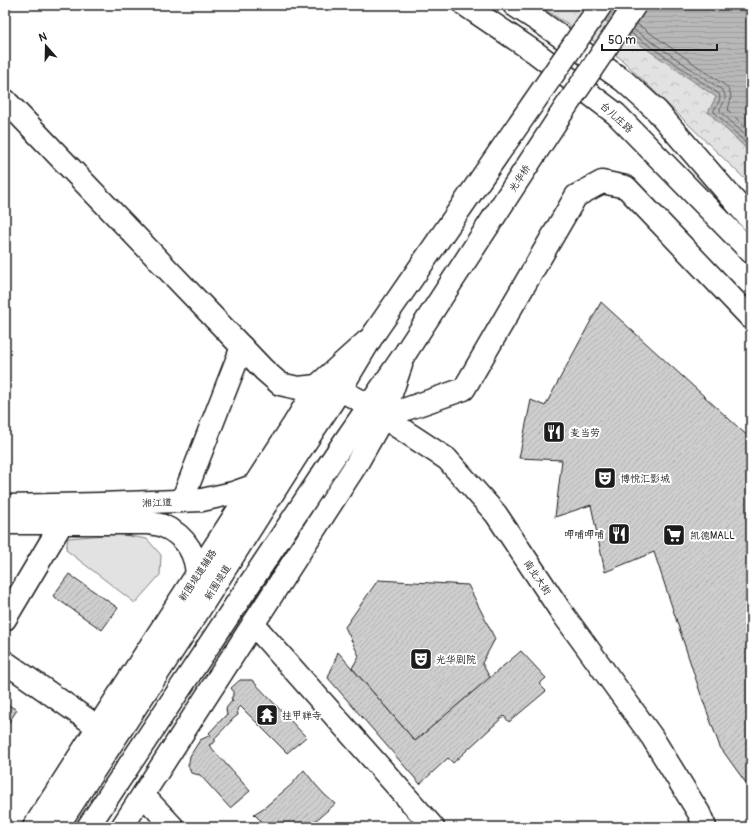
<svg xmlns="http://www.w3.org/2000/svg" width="756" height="832" font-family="Pangolin,'LXGW WenKai TC',sans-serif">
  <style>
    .grass { fill: #e2e2e2; stroke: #7f7f7f }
    .park { fill: url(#park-crowns); stroke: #7f7f7f }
    .water { fill: url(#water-rules); stroke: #7a7a7a }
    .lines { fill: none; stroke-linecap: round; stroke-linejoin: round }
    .shore { stroke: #5a5a5a; stroke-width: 1 }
    .building { fill: url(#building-hatch); stroke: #1c1c1c }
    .minor-casing { stroke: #1c1c1c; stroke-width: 25 }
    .highway-casing { stroke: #1c1c1c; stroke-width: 25 }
    .minor { stroke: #fff; stroke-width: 22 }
    .highway { stroke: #fff; stroke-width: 22 }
    .highway-bridge-casing { stroke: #1c1c1c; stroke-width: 25; stroke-linecap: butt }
    .highway-bridge { stroke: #fff; stroke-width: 22 }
    .labels { text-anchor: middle; stroke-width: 4; stroke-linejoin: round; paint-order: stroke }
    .street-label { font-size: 10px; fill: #1c1c1c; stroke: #fff }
    .poi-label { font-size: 10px; fill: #1c1c1c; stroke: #fff; text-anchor: start }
  </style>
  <defs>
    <pattern id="park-crowns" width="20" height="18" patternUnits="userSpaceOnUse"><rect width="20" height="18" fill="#e2e2e2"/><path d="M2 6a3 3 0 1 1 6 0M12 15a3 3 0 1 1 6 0" fill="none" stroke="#c1c1c1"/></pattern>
    <pattern id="water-rules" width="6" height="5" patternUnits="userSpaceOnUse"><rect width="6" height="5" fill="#b8b8b8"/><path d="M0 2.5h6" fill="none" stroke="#9e9e9e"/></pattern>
    <pattern id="building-hatch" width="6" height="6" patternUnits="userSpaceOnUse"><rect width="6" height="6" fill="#cecece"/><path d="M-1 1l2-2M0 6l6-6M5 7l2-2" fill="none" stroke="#b0b0b0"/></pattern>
  </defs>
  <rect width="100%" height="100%" fill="#fff"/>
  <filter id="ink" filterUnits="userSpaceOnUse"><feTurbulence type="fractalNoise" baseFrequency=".025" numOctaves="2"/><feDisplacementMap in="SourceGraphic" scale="8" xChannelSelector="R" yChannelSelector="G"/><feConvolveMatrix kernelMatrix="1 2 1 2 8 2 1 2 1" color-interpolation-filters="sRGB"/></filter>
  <g filter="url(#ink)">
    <polygon class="grass" points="117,534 147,539 161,555 160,575 135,603 66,550 68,538"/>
    <polygon class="park" points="538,5 751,5 751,185 620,58"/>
    <polygon class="water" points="583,5 751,5 751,153 708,112 716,97"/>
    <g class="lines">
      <g class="shore">
        <path d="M637,24L726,86C734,95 730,100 728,110L751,133"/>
        <path d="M633,29L722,90C728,97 724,102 720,109V111L751,141"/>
        <path d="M631,33L719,94C722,99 717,105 714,110V112L751,148"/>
      </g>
    </g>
    <g class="building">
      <polygon points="601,302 751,439 751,790 720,747 701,695 654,552 605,572 591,505 555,517 562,460 519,458 531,400 545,406"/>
      <polygon points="69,574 118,608 102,630 53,596"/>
      <polygon points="378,580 468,585 495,639 482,663 490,678 415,741 352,668 359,656 345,627"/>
      <polygon points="521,651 546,678 539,684 546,691 509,722 504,716 453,763 448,758 420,784 328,678 338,652 415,741"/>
      <polygon points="240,680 252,680 306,737 287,753 240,706 237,709 238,715 234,718 215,738 215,742 209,745 250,791 230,808 200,775 191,773 188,765 189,762 190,756 200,740 211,735 209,733 226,715 227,716 226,708 233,700 231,699 233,695 233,691 231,688"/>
      <polygon points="5,703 17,710 5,728"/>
      <polygon points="304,770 315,784 324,794 335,804 308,827 267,827 254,814 265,807 291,785"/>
    </g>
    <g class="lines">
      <g class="minor-casing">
        <g id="minor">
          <polyline points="465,5 536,53 616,114 751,252"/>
          <polyline points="514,5 543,24 624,81 657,111 751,220"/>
          <polyline points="5,100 242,347 264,370 280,384 298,388 317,386 340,390 369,405 383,417 447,459 496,514 560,610 652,737 699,813 705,827"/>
          <polyline points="383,417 464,389 576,196 602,182 626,187 751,318"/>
          <polyline points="182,501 242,347"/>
          <polyline points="5,506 100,504 202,500 233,493 258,484"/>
          <path d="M5,523H148C153,524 159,524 163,526C187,536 198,557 197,582"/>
          <polyline points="5,619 62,523"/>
          <polyline points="253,624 433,827"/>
          <polyline points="5,662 98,727"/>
          <polyline points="143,795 173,827"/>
          <polyline points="34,827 98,727 294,424 317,386 367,341"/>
          <polyline points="122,827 356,465 383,417 401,365"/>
        </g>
      </g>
      <g class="highway-casing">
        <g id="highway">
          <polyline points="57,827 194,618 297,455 340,390 373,335"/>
          <polyline points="88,827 338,451 406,352"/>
        </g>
      </g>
      <use href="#minor" class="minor"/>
      <use href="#highway" class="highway"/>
      <g class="highway-bridge-casing">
        <g id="highway-bridge">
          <polyline points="373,335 601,5"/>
          <polyline points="406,352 565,108 635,5"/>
        </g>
      </g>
      <use href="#highway-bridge" class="highway-bridge"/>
    </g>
  </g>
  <defs>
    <g id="restaurant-square" transform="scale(1.15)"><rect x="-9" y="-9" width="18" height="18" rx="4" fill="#1c1c1c" stroke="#fff"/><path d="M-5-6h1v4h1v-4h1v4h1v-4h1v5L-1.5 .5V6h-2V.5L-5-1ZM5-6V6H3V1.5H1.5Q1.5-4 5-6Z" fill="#fff"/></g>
    <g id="theatre-square" transform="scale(1.15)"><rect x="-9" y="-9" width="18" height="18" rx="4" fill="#1c1c1c" stroke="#fff"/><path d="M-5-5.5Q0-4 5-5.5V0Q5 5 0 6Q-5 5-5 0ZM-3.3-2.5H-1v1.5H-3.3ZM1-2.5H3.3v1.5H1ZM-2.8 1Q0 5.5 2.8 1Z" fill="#fff"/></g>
    <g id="supermarket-square" transform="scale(1.15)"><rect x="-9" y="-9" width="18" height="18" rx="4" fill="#1c1c1c" stroke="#fff"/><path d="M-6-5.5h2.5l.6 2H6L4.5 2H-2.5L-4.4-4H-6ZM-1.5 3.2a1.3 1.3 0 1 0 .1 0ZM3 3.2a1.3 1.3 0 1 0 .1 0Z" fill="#fff"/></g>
    <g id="temple-square" transform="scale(1.15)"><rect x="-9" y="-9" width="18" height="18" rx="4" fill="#1c1c1c" stroke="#fff"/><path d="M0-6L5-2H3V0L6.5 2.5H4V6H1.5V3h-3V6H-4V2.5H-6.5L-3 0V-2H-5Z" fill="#fff"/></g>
  </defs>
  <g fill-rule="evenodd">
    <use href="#restaurant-square" x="554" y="432"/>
    <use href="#theatre-square" x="605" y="478"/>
    <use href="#restaurant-square" x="619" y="534"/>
    <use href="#supermarket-square" x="674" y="535"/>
    <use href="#theatre-square" x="421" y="659"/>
    <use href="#temple-square" x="267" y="715"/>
  </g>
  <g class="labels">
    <g class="street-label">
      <text transform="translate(617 117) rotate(42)" y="4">台儿庄路</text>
      <text transform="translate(519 178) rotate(-57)" y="4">光华桥</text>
      <text transform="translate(157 502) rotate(-2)" y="4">湘江道</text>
      <text transform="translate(197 575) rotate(-57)" y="4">新围堤道辅路</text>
      <text transform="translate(538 577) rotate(56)" y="4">南北大街</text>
      <text transform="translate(217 582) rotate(-58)" y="4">新围堤道</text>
    </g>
    <g class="poi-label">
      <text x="570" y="436">麦当劳</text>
      <text x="620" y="482">博悦汇影城</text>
      <text x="604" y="538" text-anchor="end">呷哺呷哺</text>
      <text x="690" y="539">凯德MALL</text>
      <text x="436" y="663">光华剧院</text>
      <text x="282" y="719">挂甲禅寺</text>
    </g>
  </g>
  <rect width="756" height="832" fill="none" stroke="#fff" stroke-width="20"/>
  <rect x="10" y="10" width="736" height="812" fill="none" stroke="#1c1c1c" stroke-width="1.5" filter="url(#ink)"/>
  <g transform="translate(46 46) rotate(340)" stroke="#ffffff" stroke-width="3" paint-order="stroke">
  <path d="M0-3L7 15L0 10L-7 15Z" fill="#1c1c1c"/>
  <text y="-6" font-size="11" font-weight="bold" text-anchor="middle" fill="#1c1c1c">N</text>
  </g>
  <path d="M602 44v6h115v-6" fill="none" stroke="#1c1c1c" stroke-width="2"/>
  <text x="608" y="44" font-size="12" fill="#1c1c1c" stroke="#ffffff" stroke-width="3" paint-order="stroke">50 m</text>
</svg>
